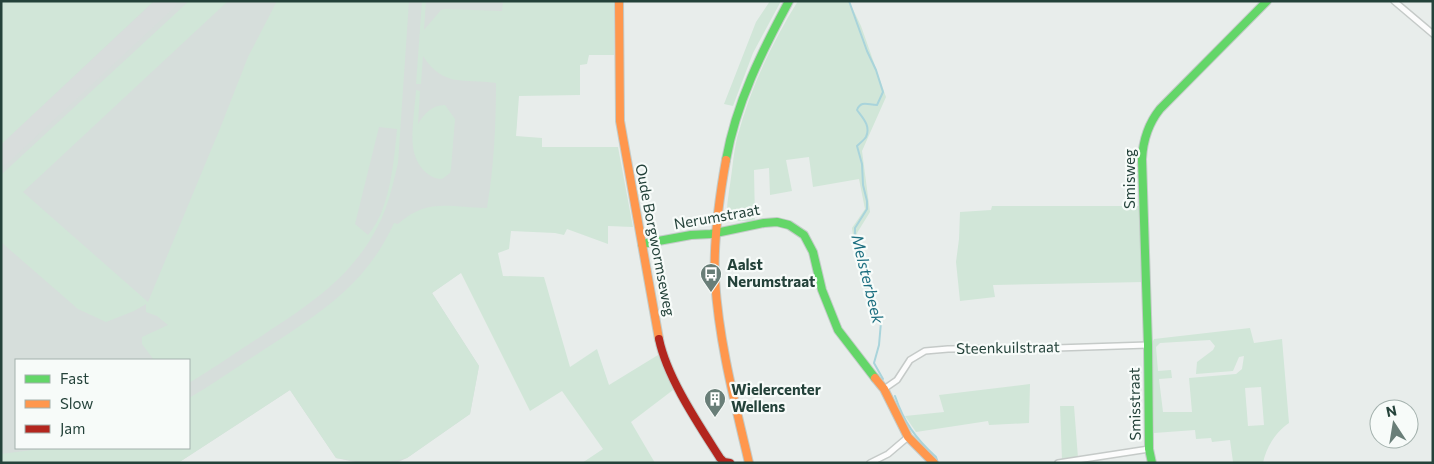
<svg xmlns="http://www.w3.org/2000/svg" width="1434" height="464" font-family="Commissioner,sans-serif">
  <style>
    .built { fill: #d6dedb; fill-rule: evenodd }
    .green { fill: #d1e6d8; fill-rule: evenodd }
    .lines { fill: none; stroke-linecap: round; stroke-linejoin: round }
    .stream { stroke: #a9d4db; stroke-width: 2 }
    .taxiway { stroke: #d8dddc; stroke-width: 18 }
    .street-casing { stroke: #c5cac8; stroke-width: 8 }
    .fast-casing { stroke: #c3cbc8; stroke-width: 10 }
    .slow-casing { stroke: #c3cbc8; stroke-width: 10 }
    .jam-casing { stroke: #c3cbc8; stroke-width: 10 }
    .street { stroke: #fcfcfc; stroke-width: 5 }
    .fast { stroke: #63d668; stroke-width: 8 }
    .slow { stroke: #ff974d; stroke-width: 8 }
    .jam { stroke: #b3261e; stroke-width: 8 }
    .labels { text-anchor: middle; stroke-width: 4.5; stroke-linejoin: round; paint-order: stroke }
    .street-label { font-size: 15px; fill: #24423a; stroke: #f7fbf9 }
    .poi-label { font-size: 15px; font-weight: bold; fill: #24423a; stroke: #f7fbf9; text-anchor: start }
    .water-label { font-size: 16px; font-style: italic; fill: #1c6f80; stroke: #f7fbf9 }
  </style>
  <rect width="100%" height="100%" fill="#e8edeb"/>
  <path class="built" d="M1,1H524L515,147L506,217L473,264L432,293L479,366L470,414L407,458L396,463H360L336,458L290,390L178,463H1ZM16,360H189V448H16Z"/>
  <g class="green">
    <polygon points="1,1 154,1 1,145"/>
    <path d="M189,1H228L23,192L148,302L221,126L248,57L277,1H409L398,163C393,184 388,207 378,226C351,278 310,304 263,335C238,351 214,368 189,383V360H154L142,344V337L168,325L157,316L146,312V304L134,311L106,322L78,309L1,242V175ZM379,127L397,129C394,161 390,210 368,235L355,224Z"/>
    <path d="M422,1H426L424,30L441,10L445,9L502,11L503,1H614V55H589L587,64L580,65V95L519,96L516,136L542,138V147H618L633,227L608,226V244L567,229L564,235L555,233L511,231L509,249L498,253L503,276L544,277L570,367L597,349L609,385L658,355L673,390L631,422L655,463H582L603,449L562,391L530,411L461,273L432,293L479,366L470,414L407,458C385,464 359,462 336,458L290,390L178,463H1V454L48,448H189V398C215,383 240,365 265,349C320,313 366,285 394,223L398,224C428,197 451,208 487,208C494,166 496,125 496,83C463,78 444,88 423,56L421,84H416Z"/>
    <polygon points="770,1 781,1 753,53 733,106 724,104 756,22"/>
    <path d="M798,1H849L861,26L886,97L862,151L870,212L857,233L870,290L865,291L853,235L852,228L865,209L859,179L813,187L809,157L786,160L792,191L770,195L769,168L754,170L755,221H730C725,211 728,201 729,191C732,175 733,155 737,138C750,89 771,44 798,1Z"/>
    <path d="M416,90L420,91L418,124C424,114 432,105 445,105L455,119L451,169L450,173L442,179C426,179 414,161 413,146C411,132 415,106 416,90Z"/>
    <polygon points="992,206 1142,206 1145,282 993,285 995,297 960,301 956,262 959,239 960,212 991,210"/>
    <path d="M1250,328L1254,343L1282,339L1289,423C1276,432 1266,447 1263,463H1227L1233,462L1230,440L1212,442L1211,438L1196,439L1195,430L1154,433L1152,343L1154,339ZM1210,340L1215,346L1213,350L1197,362L1196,374L1233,371L1239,357L1244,356L1242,369L1236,374L1189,378L1192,412H1163L1159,379L1172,378L1171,370L1158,371L1156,347L1160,343ZM1261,387L1264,425L1248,426L1245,388Z"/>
    <polygon points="1030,384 1029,423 989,425 988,421 916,432 905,416 944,412 939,395"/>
    <polygon points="1060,406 1074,406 1078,458 1062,460"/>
  </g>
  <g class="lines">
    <g class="stream">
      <path d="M849,1L867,51L876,70L883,92L877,105C868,105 861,100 857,110C863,118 871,126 866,137C864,140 860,143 857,146L862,164L863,185L867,201V209L855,228V238L872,290L875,312L881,322L879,345L874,363L883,379"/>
      <path d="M895,396C904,422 915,438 936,457L937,460"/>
    </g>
    <polyline class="taxiway" points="1,157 168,1"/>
    <g class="street-casing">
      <g id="street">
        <polyline points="1394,1 1433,34"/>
        <polyline points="884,389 897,380 910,360 925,351 948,349 1056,348 1148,345"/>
        <polyline points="870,463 888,454 908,437"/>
        <polyline points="1058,463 1149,449"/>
      </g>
    </g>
    <g class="fast-casing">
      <g id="fast">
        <path d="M726,160C736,103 762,51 789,1"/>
        <polyline points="642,244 691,235 711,234 764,223 777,222 789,225 804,235 813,252 822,290 838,330 875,378"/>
        <path d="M1152,463L1149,449L1148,345L1142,159C1143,140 1148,124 1160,109L1267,1"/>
      </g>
    </g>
    <g class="slow-casing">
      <g id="slow">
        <polyline points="619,1 620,121 659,339"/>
        <path d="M726,160C719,199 713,240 715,280C719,343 735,403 749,463"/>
        <polyline points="875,378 884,389 908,437 934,463"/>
      </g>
    </g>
    <g class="jam-casing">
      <path id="jam" d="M659,339C667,378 699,425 720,458L724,462L730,463"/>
    </g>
    <use href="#street" class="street"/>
    <use href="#fast" class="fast"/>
    <use href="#slow" class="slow"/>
    <use href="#jam" class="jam"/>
  </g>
  <defs>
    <g id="bus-pin" transform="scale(1.125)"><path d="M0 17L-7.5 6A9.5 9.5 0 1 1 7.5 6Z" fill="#697e78" stroke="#f7fbf9"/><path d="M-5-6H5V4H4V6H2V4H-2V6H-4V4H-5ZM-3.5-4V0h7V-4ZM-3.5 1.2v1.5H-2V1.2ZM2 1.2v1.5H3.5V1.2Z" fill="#fff"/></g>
    <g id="building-pin" transform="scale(1.125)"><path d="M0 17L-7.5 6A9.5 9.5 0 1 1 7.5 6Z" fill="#697e78" stroke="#f7fbf9"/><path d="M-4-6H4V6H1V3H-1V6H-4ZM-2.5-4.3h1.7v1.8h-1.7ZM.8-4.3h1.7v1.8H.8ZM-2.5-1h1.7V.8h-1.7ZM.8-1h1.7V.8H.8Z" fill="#fff"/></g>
  </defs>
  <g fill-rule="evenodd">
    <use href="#bus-pin" x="711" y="274"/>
    <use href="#building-pin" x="715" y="399"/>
  </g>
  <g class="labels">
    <g class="street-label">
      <text transform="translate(1130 179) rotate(-90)" y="5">Smisweg</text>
      <text transform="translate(717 217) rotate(-10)" y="5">Nerumstraat</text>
      <text transform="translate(655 240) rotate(79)" y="5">Oude Borgwormseweg</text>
      <text transform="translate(1008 348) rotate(-1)" y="5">Steenkuilstraat</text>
      <text transform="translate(1135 404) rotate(-91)" y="5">Smisstraat</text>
    </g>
    <g class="poi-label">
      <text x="727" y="270">Aalst<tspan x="727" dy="17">Nerumstraat</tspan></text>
      <text x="731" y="395">Wielercenter<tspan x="731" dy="17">Wellens</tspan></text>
    </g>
    <g class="water-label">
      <text transform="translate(868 279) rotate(76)" y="6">Melsterbeek</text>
    </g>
  </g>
  <rect width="1434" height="464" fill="none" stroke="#24423a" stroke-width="5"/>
  <rect x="15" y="359" width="175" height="90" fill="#f7fbf9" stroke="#a3b1ad"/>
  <rect x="25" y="375" width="25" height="8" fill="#63d668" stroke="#a3b1ad"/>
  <text x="60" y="384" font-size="15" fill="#24423a">Fast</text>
  <rect x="25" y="400" width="25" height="8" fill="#ff974d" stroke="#a3b1ad"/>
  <text x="60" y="409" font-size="15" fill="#24423a">Slow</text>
  <rect x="25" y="425" width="25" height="8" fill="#b3261e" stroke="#a3b1ad"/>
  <text x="60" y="434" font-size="15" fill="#24423a">Jam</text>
  <g transform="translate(1394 424) rotate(348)"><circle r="24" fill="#f7fbf9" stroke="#a3b1ad"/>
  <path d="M0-4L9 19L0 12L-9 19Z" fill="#697e78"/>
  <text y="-8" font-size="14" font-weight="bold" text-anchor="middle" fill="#24423a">N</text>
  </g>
</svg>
